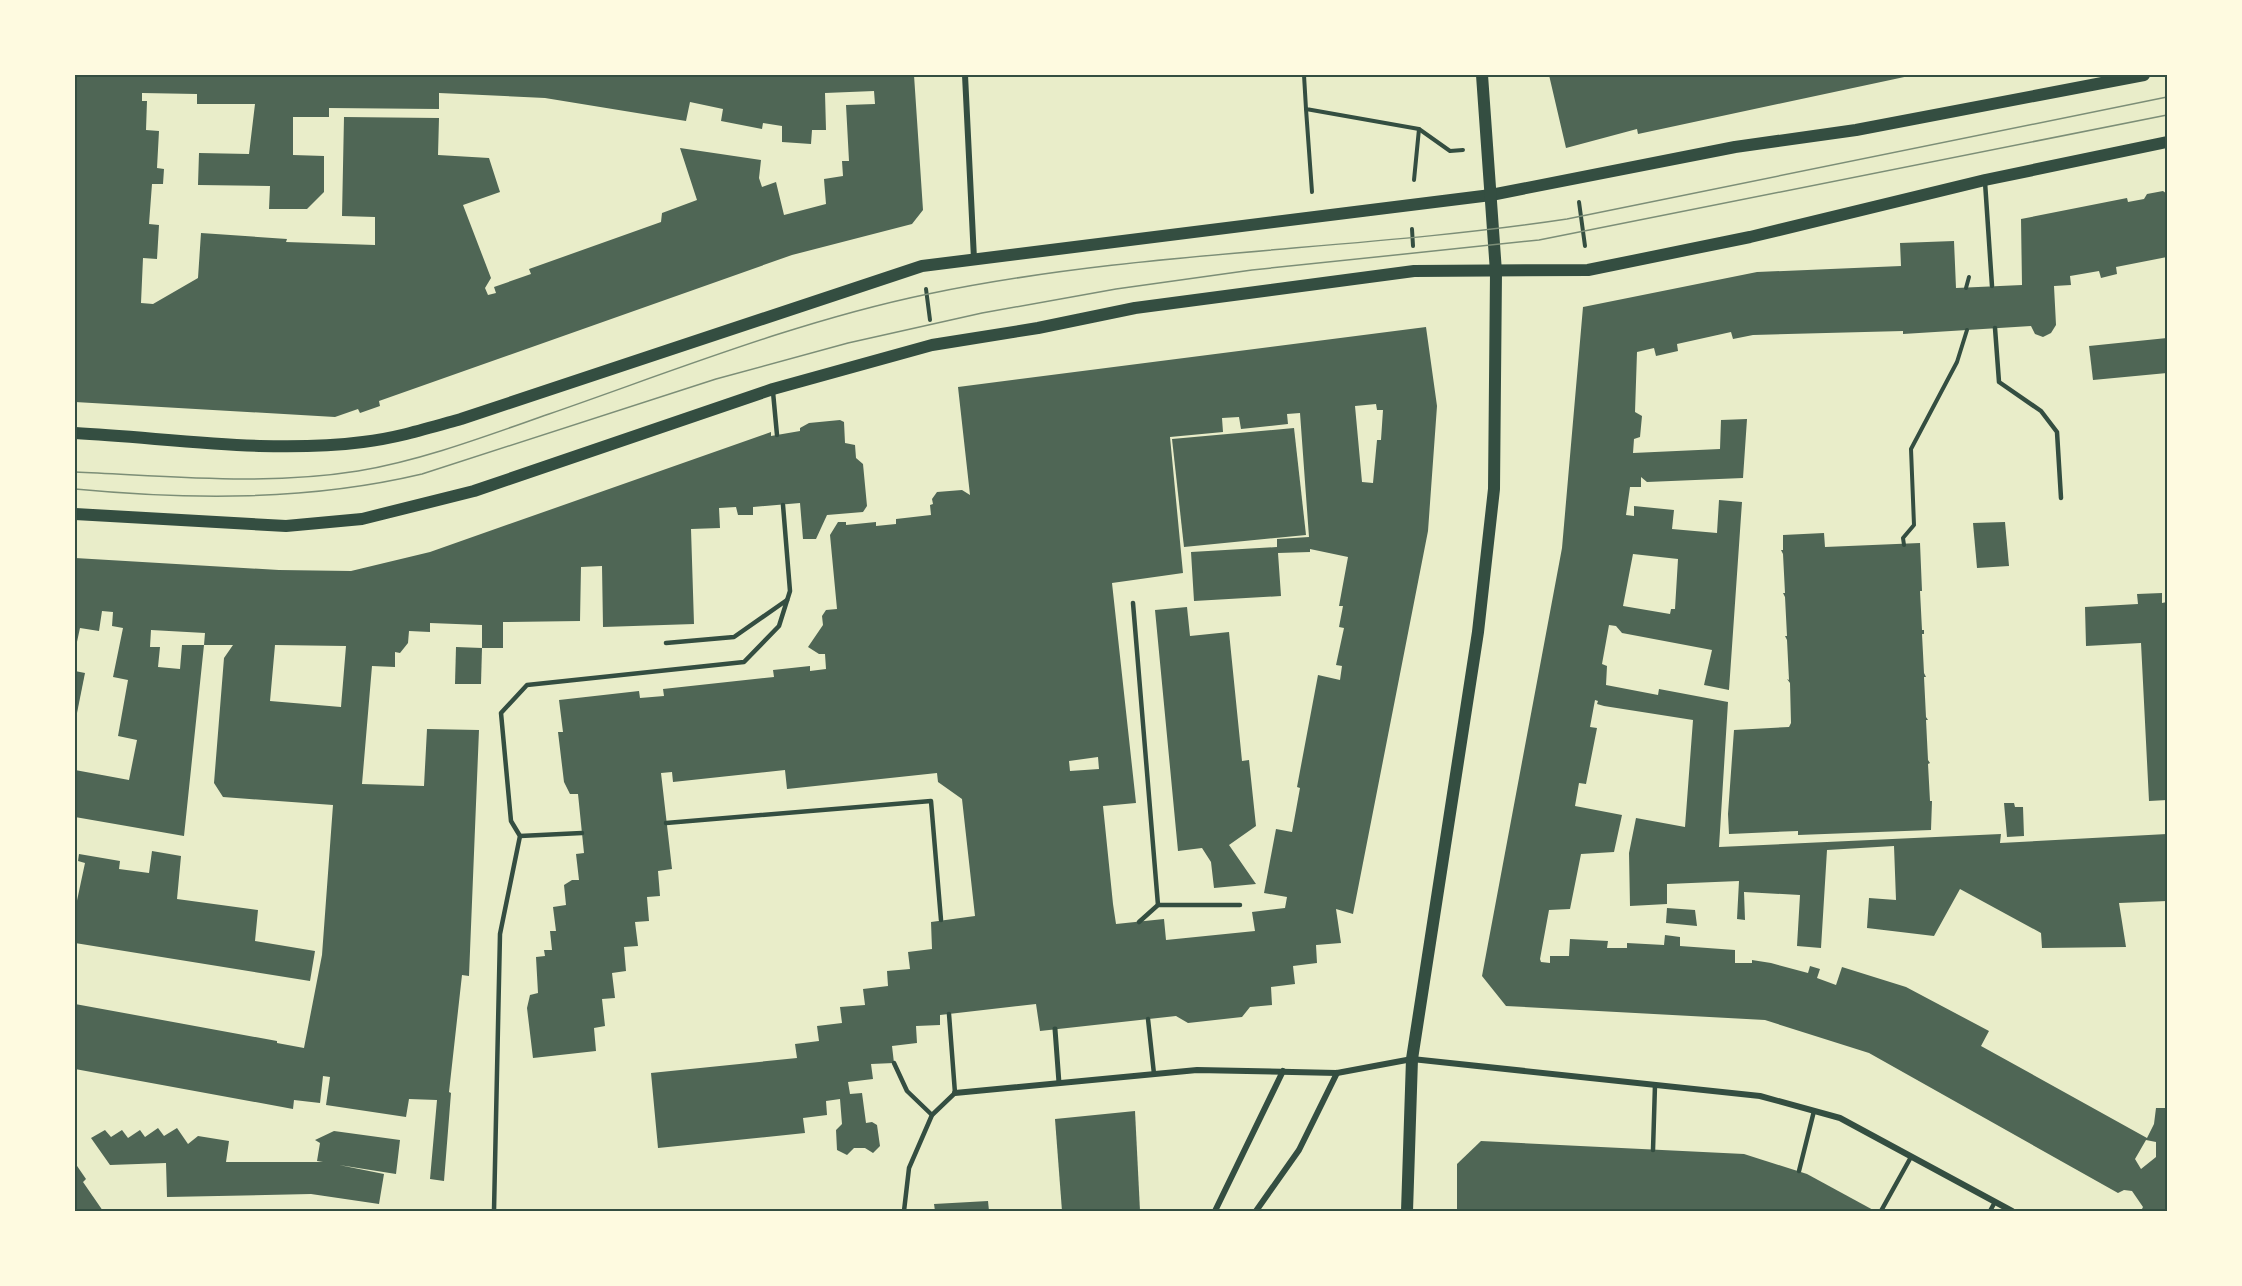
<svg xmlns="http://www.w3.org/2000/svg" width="2242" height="1286" font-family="Lora,serif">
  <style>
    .building { fill: #4f6655; fill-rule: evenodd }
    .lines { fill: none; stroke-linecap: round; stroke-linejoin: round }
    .path { stroke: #344e41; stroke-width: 4 }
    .service { stroke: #344e41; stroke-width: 4.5 }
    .pedestrian { stroke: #344e41; stroke-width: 5 }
    .minor { stroke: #344e41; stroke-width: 6 }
    .secondary { stroke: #344e41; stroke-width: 12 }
    .tram { stroke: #7c8e77; stroke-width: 1.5 }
    .neatline { fill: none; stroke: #344e41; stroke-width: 2 }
  </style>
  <rect width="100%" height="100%" fill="#e9edc9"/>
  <g class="building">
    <path d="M75,75H914L923,210L912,224L792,255L379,401L380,406L360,413L358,409L335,417L75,402ZM874,91L875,104L846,105L849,161H842L843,176L824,179L826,204L784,215L776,182L762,187L759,178L761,160L680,148L697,200L662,213L661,222L529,269L531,274L494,287L496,293L488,295L485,288L491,278L463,205L500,192L489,158L438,155L439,118L344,117L342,216L375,217V245L286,242L287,239L201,233L198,278L153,304L141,303L143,258L157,259L159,225L149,224L152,184H163L164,169L157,168L159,131L146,130L147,101H142V93L197,94V104H255L249,154L199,153L198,185L270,186L269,209H307L324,192V156L293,155V117H329V108L439,109V93L545,98L686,121L690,102L723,109L721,121L762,129L763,123L782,126V142L811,144L812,130H826L825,93Z"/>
    <polygon points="1549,75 1909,75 1909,76 1638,134 1637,129 1566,148"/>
    <path d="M2163,191L2167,194V257L2116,267L2117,274L2101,278L2099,271L2070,276L2071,285L2054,286L2056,325L2051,333L2043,337L2035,334L2031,326L1903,334V331L1753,335L1733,339L1731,332L1677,344L1678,351L1656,356L1654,348L1637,352L1635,412L1642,416L1640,437L1634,439L1633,453L1720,449L1721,420L1747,419L1743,478L1647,482L1641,477V487H1630L1626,515L1634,516V506L1674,510L1672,529L1717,533L1719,500L1742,502L1729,690L1704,685L1712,650L1622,633L1616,626L1609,625L1602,664L1607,666L1606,685L1658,695L1659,689L1728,702L1719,847L2001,834L2000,843L2167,834V901L2119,903L2126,947L2042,948L2041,933L1960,889L1934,936L1867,928L1869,898L1896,900L1894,846L1827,850L1821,948L1797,946L1800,895L1744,892L1745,920L1737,919L1739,881L1667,884V904L1630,906L1629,853L1636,818L1685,827L1693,720L1604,706L1597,704L1598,701L1595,700L1590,727L1597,728L1586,784L1579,783L1575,806L1622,815L1614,852L1581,854L1570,909L1549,910L1540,959L1541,962L1550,963V956H1569L1570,939L1608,941L1607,948H1627V943L1664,945L1665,935L1680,937V946L1735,950V963H1752V960L1771,963L1808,973L1810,966L1820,969L1817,978L1836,985L1842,967L1906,987L1989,1031L1981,1046L2147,1138L2154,1124L2156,1108H2167V1211H2141L2143,1207L2132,1191L2124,1190L2118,1193L1869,1053L1765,1020L1506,1006L1482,976L1562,548L1583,307L1757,272L1901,266L1900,243L1954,241L1956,288L2022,285L2021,219L2127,198L2128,202L2144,199L2147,194ZM1633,554L1678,559L1675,609H1671L1670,614L1623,606ZM2146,1140L2156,1142V1157L2141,1169L2135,1159Z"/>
    <path d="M1426,327L1437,406L1428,531L1353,914L1336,909L1341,943L1316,945L1317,963L1293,966L1295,984L1271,987L1272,1005L1250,1007L1242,1017L1188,1023L1176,1016L1040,1031L1036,1004L940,1015V1025L916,1026L917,1043L892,1046L894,1063L871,1064L873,1079L848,1082L850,1094L862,1093L866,1123L872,1122L877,1125L880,1146L873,1153L865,1148H854L847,1155L837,1150L836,1130L842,1124L840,1099L826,1101L827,1115L803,1118L805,1133L658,1148L651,1073L797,1058L795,1044L819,1041L817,1026L842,1023L840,1007L865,1005L863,989L888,986L887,971L910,969L908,952L932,949L931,922L975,916L962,799L938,782L937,773L787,789L785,770L673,782L672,772L661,773L672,869L658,871L660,896L647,897L649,921L635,922L638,946L624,947L626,971L612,973L615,998L602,999L605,1026L594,1028L596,1051L533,1058L527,1008L530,995L538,993L536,957L545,956L544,950H552L550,931H556L553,907L566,905L564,885L572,880H579L576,854L584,853L578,794H570L564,782L558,732H563L559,700L639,691L640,698L664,696L663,689L774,677L773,670L810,666V671L826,669L825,654H819L808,647L823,625L822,616L826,610L837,609L830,535L838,522H846V525L876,522V526L896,524V519L931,515L930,505L933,504L932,499L937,492L962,490L970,495L958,387ZM1376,404L1377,410H1383L1381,440H1377L1373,483L1362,482L1355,406ZM1300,413L1309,537L1277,539V547L1191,552L1194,601L1281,596L1278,553L1310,552V549L1348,557L1339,606H1343L1339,627L1344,628L1336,665L1342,666L1340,680L1318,675L1297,787L1300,788L1292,832L1276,829L1264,893L1287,897L1285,908L1252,912L1255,931L1166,940L1164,919L1116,924L1113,904L1103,806L1136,803L1112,583L1183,573L1170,437L1223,432L1222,418L1239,417L1241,429L1288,424L1287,414ZM1098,757L1099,769L1070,771L1069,761Z"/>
    <polygon points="2167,338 2167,373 2093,380 2089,346"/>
    <path d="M840,420L844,422L845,443L855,445L856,458L863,464L867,506L863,512L827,515L816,539H803L800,503L753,507V515H738L736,507L719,508L720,528L691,529L694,624L603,627L602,566L581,567L580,621L503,622V648H482V625L430,623V632L409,631L408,643L400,653L395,652V667L372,666L362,784L424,786L427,729L479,730L469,976L462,975L449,1092L451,1093L444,1181L430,1179L437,1100L409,1099L406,1117L326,1105L330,1077L323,1076L320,1103L294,1100L293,1109L75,1069V1004L277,1041V1043L304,1048L322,955L333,805L223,797L214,783L224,658L233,645H204L184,836L75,817V770L129,780L137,740L118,736L128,680L113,677L123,628L112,626L113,612L102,611L99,631L80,628L75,651V558L279,570L351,571L430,552L771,432V436L800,431V428L809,423ZM151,630L205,633L204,645H182L180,669L158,667L160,647H150ZM275,645L346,646L341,707L270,701Z"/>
    <polygon points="1294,428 1306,535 1184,547 1172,439"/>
    <polygon points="2005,522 2009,566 1977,568 1973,523"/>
    <polygon points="1824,533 1825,547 1920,543 1922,591 1920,591 1922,630 1924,630 1924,634 1922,634 1924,673 1926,677 1924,677 1926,717 1928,720 1926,720 1928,760 1930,763 1928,764 1930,801 1932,801 1931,830 1798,835 1798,831 1729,834 1728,814 1734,730 1789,727 1791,723 1790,683 1787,679 1789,680 1787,640 1785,636 1787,636 1785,597 1783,593 1785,593 1783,554 1781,550 1783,550 1783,535"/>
    <polygon points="2162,593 2162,603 2167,602 2167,800 2149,801 2141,643 2086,646 2085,607 2138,604 2137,594"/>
    <polygon points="1187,607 1190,636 1229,632 1242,761 1249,760 1256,826 1229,845 1256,884 1214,888 1211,862 1202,848 1178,851 1155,610"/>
    <polygon points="456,647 482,648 481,684 455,684"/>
    <polygon points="75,671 85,673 76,718 75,718"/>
    <polygon points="2004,803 2014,803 2015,807 2023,807 2024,836 2007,837"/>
    <polygon points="152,851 181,856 177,899 258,910 255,941 315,951 310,981 75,943 75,910 85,863 78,861 79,854 120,861 119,869 149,873"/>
    <polygon points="1667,908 1695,910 1697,926 1666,923"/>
    <polygon points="1135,1111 1140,1211 1062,1211 1055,1119"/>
    <polygon points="158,1128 164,1136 177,1128 188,1144 198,1136 229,1141 226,1162 323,1162 317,1161 320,1143 315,1140 334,1131 400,1140 396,1174 339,1165 384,1174 379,1204 311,1194 167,1197 166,1163 110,1165 91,1138 105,1130 111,1137 122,1130 128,1138 140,1130 145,1137"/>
    <polygon points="1481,1141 1744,1154 1807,1174 1875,1211 1457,1211 1457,1164"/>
    <polygon points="75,1163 86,1179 83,1182 103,1211 75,1211"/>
    <polygon points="988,1201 989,1211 935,1211 934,1204"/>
  </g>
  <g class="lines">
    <g class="path">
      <polyline points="1304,75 1306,109 1419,129 1450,151 1463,150"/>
      <polyline points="1306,109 1312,192"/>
      <polyline points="1414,180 1419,129"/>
      <polyline points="1579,202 1585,246"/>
      <polyline points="1412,229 1413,246"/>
      <polyline points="1966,288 1969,277"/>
      <polyline points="926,289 930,320"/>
      <polyline points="1904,545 1903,538 1914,525 1911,449 1957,362 1967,330"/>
    </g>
    <g class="service">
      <polyline points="1985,182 1992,286"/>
      <polyline points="1995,328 1999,382 2041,411 2057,432 2061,498"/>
      <polyline points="773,392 777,435"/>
      <polyline points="1133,603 1158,905"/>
      <polyline points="666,643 734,637 787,600"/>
      <polyline points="666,823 931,801 941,920"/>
      <polyline points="520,836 582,833"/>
      <polyline points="1139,922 1158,905 1240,905"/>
      <polyline points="1148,1019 1154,1074"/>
      <polyline points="894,1063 907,1091 932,1115"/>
      <polyline points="1653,1150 1655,1085"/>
      <polyline points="1799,1171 1814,1111"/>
      <polyline points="494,1211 500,934 520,836 511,821 501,713 527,685 744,662 779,626 790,591 783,505"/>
      <polyline points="904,1211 909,1168 932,1115 955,1093 949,1014"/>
      <polyline points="1881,1211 1911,1157"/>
      <polyline points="1990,1211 1995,1202"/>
    </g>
    <polyline class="pedestrian" points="1055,1029 1059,1083"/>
    <g class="minor">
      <polyline points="965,75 974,259"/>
      <polyline points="955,1093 1197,1070 1337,1073 1412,1059 1760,1096 1840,1118 2012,1211"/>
      <polyline points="1215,1211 1283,1071"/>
      <polyline points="1256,1211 1299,1150 1337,1073"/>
    </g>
    <g class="secondary">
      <path d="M75,433C170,438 268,454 363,442C397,438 429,428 461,419L922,266L1491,195L1735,147L1856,130L2144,75"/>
      <polyline points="75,514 286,526 362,519 474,491 773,389 932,345 1038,328 1135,308 1414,271 1588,270 1750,237 1985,180 2167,142"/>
      <polyline points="1407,1211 1412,1059 1478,632 1494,489 1496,272 1482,75"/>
    </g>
    <g class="tram">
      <path d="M75,472C169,476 264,486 358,471C423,460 486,436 549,414C673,371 798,321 928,294C1139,250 1355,251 1567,219L2167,97"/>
      <path d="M75,489C191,500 308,501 422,474L716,379L848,343L982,313L1116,289L1252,270L1539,240L2167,115"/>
    </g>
  </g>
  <rect width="2242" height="1286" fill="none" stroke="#fefae0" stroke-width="153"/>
  <rect x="76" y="76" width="2090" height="1134" class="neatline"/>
</svg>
